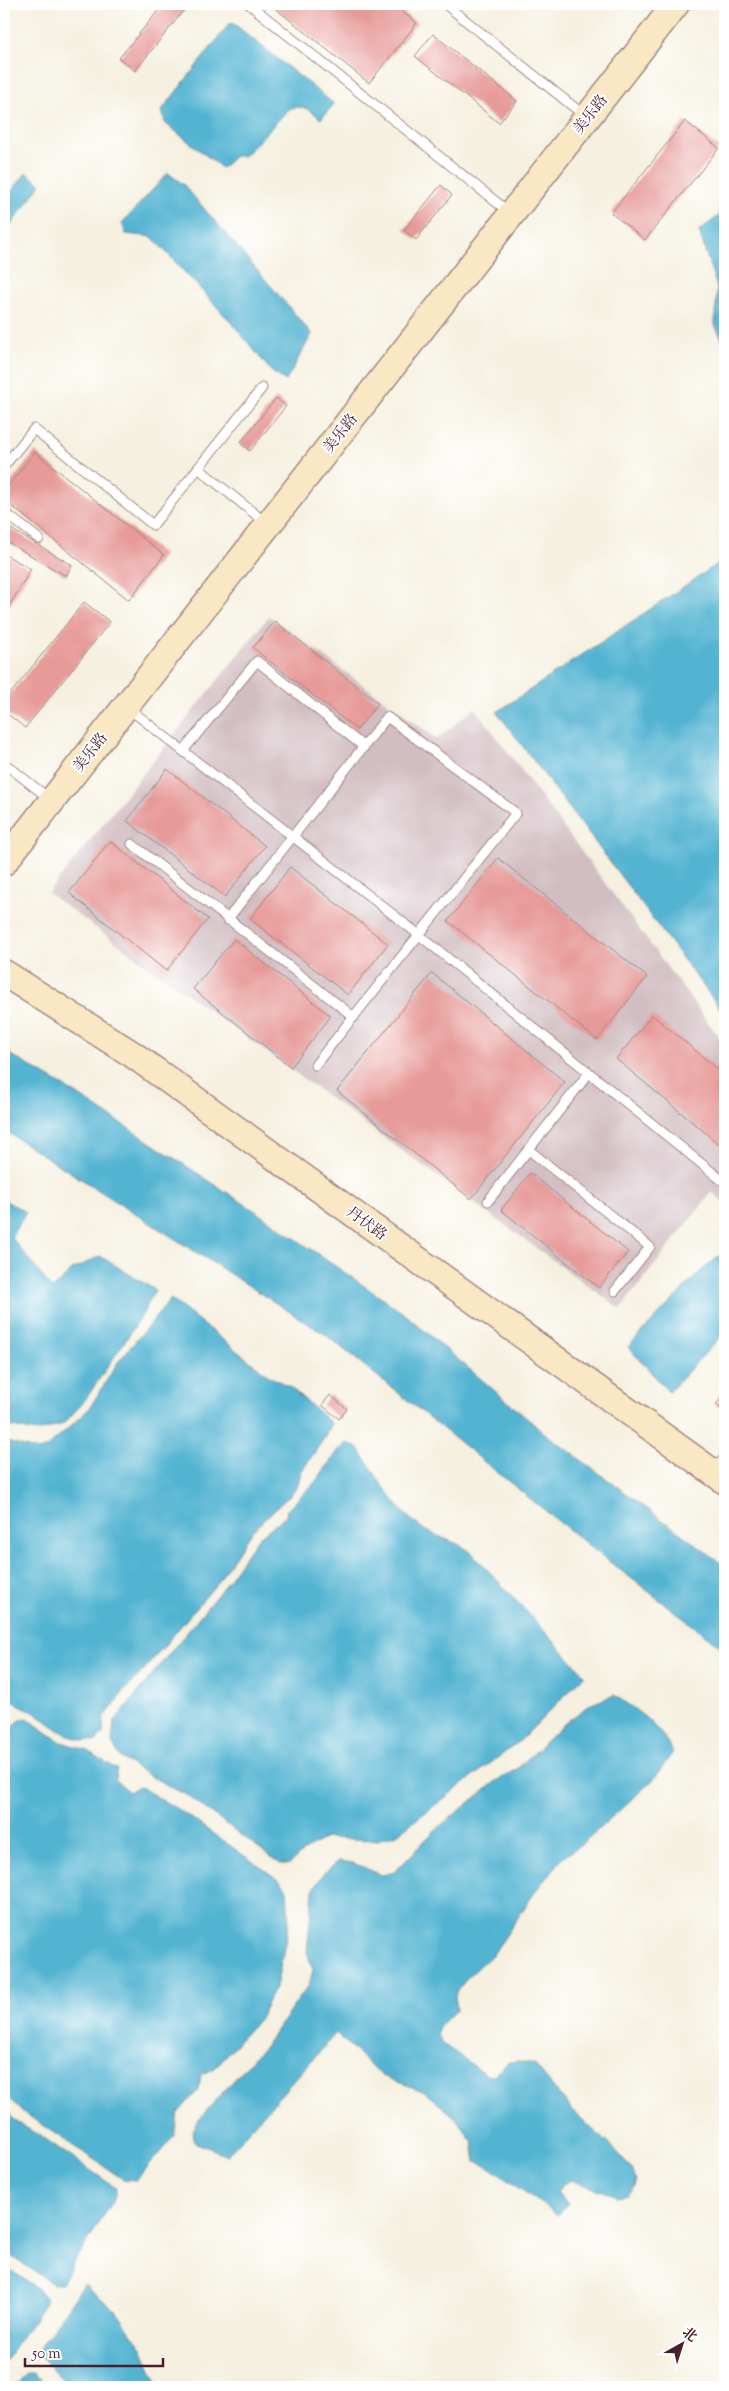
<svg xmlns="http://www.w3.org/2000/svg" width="729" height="2391" font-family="'Sorts Mill Goudy','Noto Serif SC',serif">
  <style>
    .industrial { fill: #d2bec2 }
    .water { fill: #53b4d2; stroke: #4e6a7e }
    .building { fill: #e79b99 }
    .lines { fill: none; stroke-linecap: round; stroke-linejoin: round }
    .lane-casing { stroke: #a08885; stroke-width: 11 }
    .secondary-casing { stroke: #a08885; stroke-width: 29 }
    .lane { stroke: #fff; stroke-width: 9 }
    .secondary { stroke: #fae7c3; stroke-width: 26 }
    .labels { text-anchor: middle; stroke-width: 4; stroke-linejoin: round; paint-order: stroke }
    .street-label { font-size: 15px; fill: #4a1f2b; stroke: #fff }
  </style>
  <rect width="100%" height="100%" fill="#fff"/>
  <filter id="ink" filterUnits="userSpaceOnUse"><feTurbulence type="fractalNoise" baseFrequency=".02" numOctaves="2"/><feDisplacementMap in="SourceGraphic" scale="10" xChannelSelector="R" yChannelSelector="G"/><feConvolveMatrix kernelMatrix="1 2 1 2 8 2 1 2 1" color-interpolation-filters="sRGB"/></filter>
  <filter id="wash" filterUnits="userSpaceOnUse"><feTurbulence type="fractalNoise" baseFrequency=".0096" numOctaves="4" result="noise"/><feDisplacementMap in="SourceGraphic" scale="20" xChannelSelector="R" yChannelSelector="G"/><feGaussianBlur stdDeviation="1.12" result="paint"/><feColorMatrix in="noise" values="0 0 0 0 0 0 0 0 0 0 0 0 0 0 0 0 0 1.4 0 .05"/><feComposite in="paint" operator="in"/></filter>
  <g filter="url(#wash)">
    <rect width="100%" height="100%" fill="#f5f0df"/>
    <polygon class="industrial" points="269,616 437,739 475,708 725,1045 725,1203 712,1192 620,1309 48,893"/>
    <g class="water">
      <path d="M230,23H233L334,104L321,119C310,110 304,104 289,109L244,156H235L222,168L165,123L162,110Z"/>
      <polygon points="26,173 41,184 4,234 4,201"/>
      <polygon points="168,173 183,184 312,334 286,381 272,372 231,322 152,237 126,234 122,223"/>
      <polygon points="725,211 725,345 715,325 717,288 699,231"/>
      <polygon points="725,559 725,1015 497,712"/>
      <polygon points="4,1051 62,1085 260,1214 406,1315 543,1432 725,1566 725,1650 593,1549 326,1335 4,1130"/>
      <polygon points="4,1200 26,1212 11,1237 52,1289 72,1270 100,1256 155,1290 141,1317 83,1403 63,1424 36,1432 4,1425"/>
      <polygon points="725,1251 725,1332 669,1392 628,1347 698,1274"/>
      <path d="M171,1299L269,1376L290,1387L331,1423L325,1437L301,1472L297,1488L252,1531L217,1583L144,1670L124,1691L104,1718L103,1734L96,1741C68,1740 61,1731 39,1716C29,1708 15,1703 4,1698V1441L38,1451L48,1447L89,1409L118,1362Z"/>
      <path d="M348,1443L358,1448C378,1476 397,1515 427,1531C444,1540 457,1541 472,1553L585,1675L520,1741L397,1834L377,1840L325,1838L305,1850L290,1864H281L188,1796L150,1776L121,1758L112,1743L114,1722L221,1590L258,1538L286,1516L287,1510L316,1481L339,1450Z"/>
      <path d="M614,1695C638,1711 659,1725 673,1752L654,1779L592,1835L563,1858L537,1889L494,1953L467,1978L455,1995L457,2009L439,2027L437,2034L443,2044L488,2076L496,2074L508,2062L518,2061L535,2065L573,2111L619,2154L632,2169L636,2180L634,2186L627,2194L617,2196L571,2180L563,2184L557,2192L568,2204L558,2215L487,2166L476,2162L473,2142L455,2117L423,2091L382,2076L336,2033L227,2155L194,2142L192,2132L200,2118L267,2043L309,1985L313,1970L307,1952L313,1890L324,1873L339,1861L353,1863L382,1875L395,1872L434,1831L495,1782L516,1770L564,1724L589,1705Z"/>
      <path d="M27,1718L59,1741L86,1750L117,1769L115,1779L129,1792L139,1786L182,1812L279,1880L287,1889L289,1923L277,1983L260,2017L214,2069L201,2074L199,2089L178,2113L174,2136L136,2180L123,2179L24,2113L4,2094V1746C9,1734 13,1720 27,1718Z"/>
      <polygon points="4,2107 17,2123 38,2134 116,2188 114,2200 61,2283 53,2284 4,2251"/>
      <polygon points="4,2266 37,2288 47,2300 4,2363"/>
      <polygon points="84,2284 117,2312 142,2348 159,2387 70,2387 36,2353"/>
      <polygon points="27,2373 33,2373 51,2387 16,2387"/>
    </g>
    <g id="blocks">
      <g class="building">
        <polygon points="164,4 189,4 135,71 119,58"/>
        <polygon points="270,4 392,4 417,23 369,83"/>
        <polygon points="433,34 517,101 499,123 415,56"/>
        <polygon points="685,121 719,148 645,240 611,213"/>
        <polygon points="441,185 452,195 416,240 404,230"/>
        <polygon points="276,398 286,406 250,451 240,443"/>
        <polygon points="35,452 164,555 129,600 4,500 4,491"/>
        <polygon points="4,525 72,565 66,576 4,540"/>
        <polygon points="4,554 31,569 4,615"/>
        <polygon points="84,602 110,622 25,728 4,711 4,702"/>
        <polygon points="275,621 378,703 357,730 253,648"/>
        <polygon points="167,769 265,846 225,897 127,821"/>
        <polygon points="110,841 208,919 166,971 69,893"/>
        <polygon points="498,858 647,977 597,1040 448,921"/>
        <polygon points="290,867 388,944 348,995 250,919"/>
        <polygon points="234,939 331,1016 291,1067 193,989"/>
        <polygon points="432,973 565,1082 471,1199 337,1091"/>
        <polygon points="652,1015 725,1075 725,1149 616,1059"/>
        <polygon points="530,1173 628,1252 599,1288 501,1210"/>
        <polygon points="725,1393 725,1412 716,1405"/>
        <polygon points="330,1395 347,1409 339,1419 322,1405"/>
      </g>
    </g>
  </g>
  <g filter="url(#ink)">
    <use href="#blocks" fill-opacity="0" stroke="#a08885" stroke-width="1"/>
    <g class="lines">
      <g class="lane-casing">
        <g id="lane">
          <polyline points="249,4 510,213"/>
          <polyline points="445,4 585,116"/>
          <polyline points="4,466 34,429 153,525 262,388"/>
          <polyline points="198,468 266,523"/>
          <polyline points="4,512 39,539"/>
          <polyline points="128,708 418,934 724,1182"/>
          <polyline points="183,751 257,661 364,747"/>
          <polyline points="4,763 51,800"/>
          <polyline points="132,844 354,1017"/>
          <polyline points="227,920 387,717 516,813 315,1065"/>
          <polyline points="529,1150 650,1247 615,1291"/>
          <polyline points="488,1201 589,1073"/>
          <polyline points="714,1472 725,1457"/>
        </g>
      </g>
      <g class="secondary-casing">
        <g id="secondary">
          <polyline points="4,862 676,4"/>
          <polyline points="4,973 132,1054 725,1481"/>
        </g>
      </g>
      <use href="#lane" class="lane"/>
      <use href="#secondary" class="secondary"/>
    </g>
  </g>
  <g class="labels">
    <g class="street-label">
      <text transform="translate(590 114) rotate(-52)" y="5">美乐路</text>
      <text transform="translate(340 433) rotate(-52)" y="5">美乐路</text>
      <text transform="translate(90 752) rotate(-52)" y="5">美乐路</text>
      <text transform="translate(367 1223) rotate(36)" y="5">丹伏路</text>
    </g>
  </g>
  <rect width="729" height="2391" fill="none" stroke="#fff" stroke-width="20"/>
  <g transform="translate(682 2344) rotate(39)" stroke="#ffffff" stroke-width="4" paint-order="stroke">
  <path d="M0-4L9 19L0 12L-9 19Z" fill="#4a1f2b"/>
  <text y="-8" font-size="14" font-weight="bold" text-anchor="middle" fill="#4a1f2b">北</text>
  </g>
  <path d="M25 2358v8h138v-8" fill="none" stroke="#4a1f2b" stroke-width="2.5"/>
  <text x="32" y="2358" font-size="15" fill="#4a1f2b" stroke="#ffffff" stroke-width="4" paint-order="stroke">50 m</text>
</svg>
